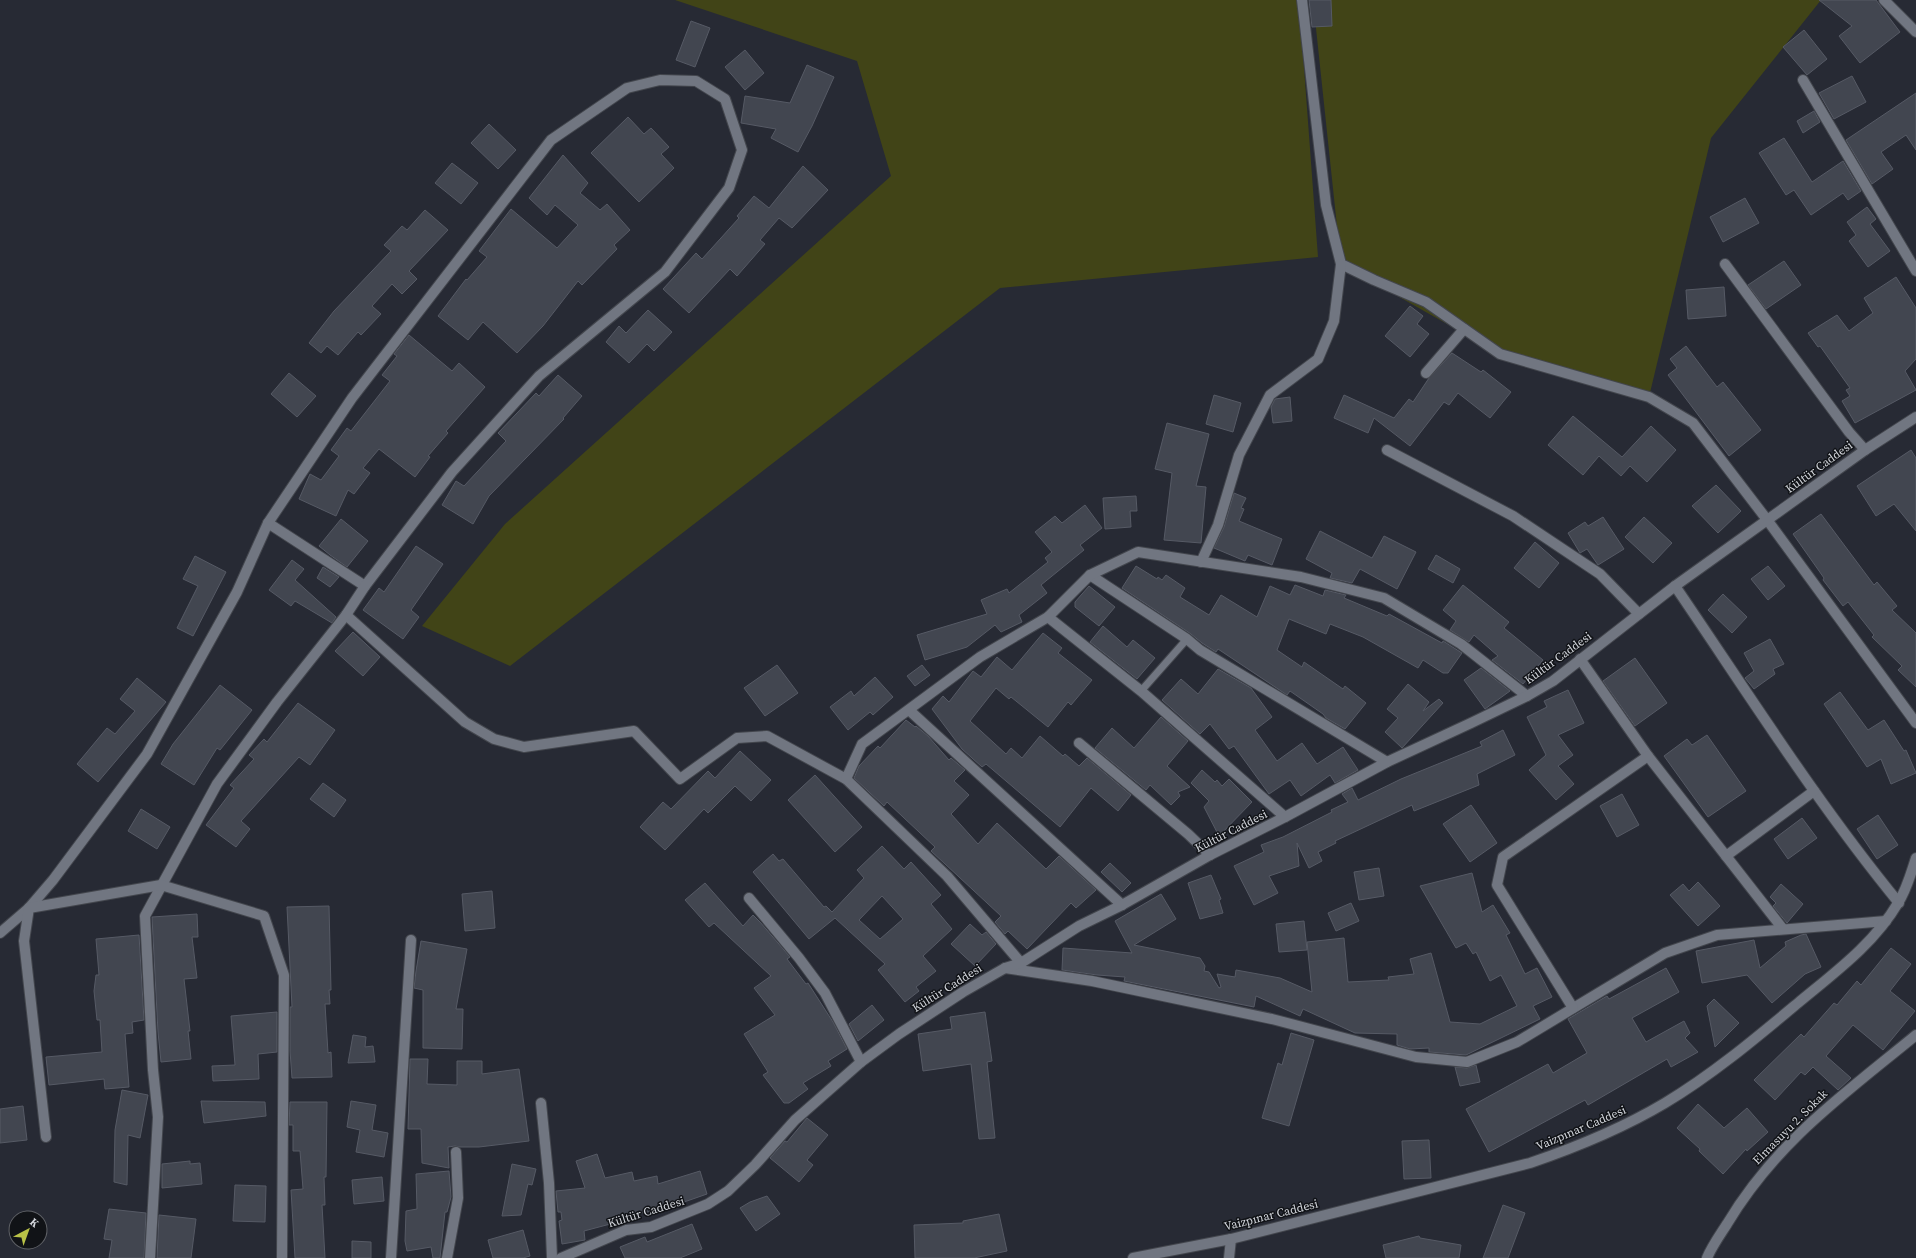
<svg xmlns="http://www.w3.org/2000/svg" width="1916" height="1258" font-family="'Source Serif 4',serif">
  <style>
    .green { fill: #414417 }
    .building { fill: #424650; stroke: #565a65; fill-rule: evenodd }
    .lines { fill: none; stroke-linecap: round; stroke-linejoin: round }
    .service-casing { stroke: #43464d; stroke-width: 9 }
    .minor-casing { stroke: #43464d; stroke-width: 12 }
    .tertiary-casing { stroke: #43464d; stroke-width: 12 }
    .service { stroke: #717681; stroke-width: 7 }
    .minor { stroke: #717681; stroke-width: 10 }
    .tertiary { stroke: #717681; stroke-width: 10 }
    .labels { text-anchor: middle; stroke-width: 3; stroke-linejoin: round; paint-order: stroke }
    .street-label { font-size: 12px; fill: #d3d6dc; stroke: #111317 }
  </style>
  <rect width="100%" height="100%" fill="#272a34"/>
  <g class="green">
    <polygon points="675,0 1299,0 1318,257 1000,288 510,666 422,626 505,524 891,176 857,61"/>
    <polygon points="1313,0 1821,0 1711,138 1649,397 1500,354 1341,264"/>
  </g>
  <g class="building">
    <polygon points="1309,0 1331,0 1332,26 1312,27"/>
    <polygon points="1819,0 1876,0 1900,32 1860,63 1839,36 1852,26"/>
    <polygon points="691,21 710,28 695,67 676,60"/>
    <polygon points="1804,30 1827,59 1807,75 1783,47"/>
    <polygon points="745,50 764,73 745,90 725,67"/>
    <polygon points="807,65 834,77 812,126 798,152 771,138 776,129 741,123 745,96 790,103"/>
    <polygon points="1852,76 1866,102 1834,119 1819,93"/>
    <polygon points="1916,93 1916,150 1906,135 1881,152 1893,169 1872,184 1846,140"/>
    <polygon points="1814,111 1820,122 1803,133 1797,121"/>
    <polygon points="628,117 644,134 651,128 669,147 661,154 674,168 639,202 591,153"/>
    <polygon points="489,124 516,150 498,169 471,143"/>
    <polygon points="1784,138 1812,182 1843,161 1861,191 1848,200 1843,193 1811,215 1794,190 1786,195 1759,153"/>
    <polygon points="563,155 588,183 580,193 600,210 607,204 630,230 614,245 617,249 582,285 578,281 543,326 517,353 483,322 468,340 438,316 466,279 467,280 487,257 479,251 511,209 557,248 578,225 555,205 547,215 529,198"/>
    <polygon points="452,163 478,183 461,204 435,183"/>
    <polygon points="803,166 828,190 792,228 779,218 760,240 765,244 737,276 730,269 689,313 663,289 696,253 702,259 739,218 737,216 754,196 769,208"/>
    <polygon points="1745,198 1759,223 1723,242 1710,217"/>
    <polygon points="1867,207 1876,219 1870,224 1890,251 1868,267 1849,241 1856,235 1847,222"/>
    <polygon points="425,210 448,230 409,271 417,279 402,294 392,284 372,306 381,314 361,335 358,332 338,355 327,346 321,353 309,343 334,311 391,251 384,245 402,226 407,230"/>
    <polygon points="1784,261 1801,285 1766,309 1748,285"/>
    <polygon points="1896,277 1916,308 1916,359 1905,371 1916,390 1855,423 1842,401 1850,396 1846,390 1850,388 1820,346 1818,347 1808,333 1837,315 1849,331 1873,313 1864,298"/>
    <polygon points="1724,287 1726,316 1688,319 1686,290"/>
    <polygon points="1410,306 1423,316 1417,324 1429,334 1410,357 1385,336"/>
    <polygon points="648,310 672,332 654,351 647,344 629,363 606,342 619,326 626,333"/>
    <polygon points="409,335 452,371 459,363 485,387 446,431 448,433 428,456 430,457 415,477 379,449 363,468 370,473 354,494 348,490 336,516 299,499 310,474 321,480 339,456 331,450 347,428 351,431 390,381 382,375 397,356 394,354"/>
    <polygon points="1686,346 1717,387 1723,382 1761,430 1729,456 1668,375 1677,368 1670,359"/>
    <polygon points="1452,353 1481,372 1483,370 1511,392 1490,418 1458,393 1449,405 1444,402 1410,446 1374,418 1368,433 1334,418 1344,395 1394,418 1409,399 1413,402 1429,378"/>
    <polygon points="289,373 316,396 297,417 271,394"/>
    <polygon points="558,375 582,396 563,418 564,419 489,496 473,524 442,505 456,481 464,486 506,441 498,433 536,393 539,396"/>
    <polygon points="1214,395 1241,403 1233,432 1206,424"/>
    <polygon points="1290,397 1292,421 1273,423 1271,407 1275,399"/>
    <polygon points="1573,416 1622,457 1651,426 1676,450 1647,482 1630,466 1621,476 1599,456 1583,475 1548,445"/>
    <polygon points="1167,423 1209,434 1196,486 1206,487 1201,543 1164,540 1172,473 1155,469"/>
    <polygon points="1911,450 1916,458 1916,531 1894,504 1876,516 1857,486"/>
    <polygon points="1716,485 1741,511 1718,533 1692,506"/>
    <polygon points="1234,493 1246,498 1241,508 1244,509 1239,521 1282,539 1272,565 1248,555 1245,561 1214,548 1224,527"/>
    <polygon points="1136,496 1137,511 1130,511 1131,527 1105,529 1103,498"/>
    <polygon points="1085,505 1102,528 1080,545 1084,550 1041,585 1047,593 1019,615 1022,622 1001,632 995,625 967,647 925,660 917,635 987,614 981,600 1007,589 1009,593 1048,562 1045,558 1052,552 1035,532 1055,516 1062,523"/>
    <polygon points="1821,514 1874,585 1877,582 1897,606 1892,610 1916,633 1916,687 1898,670 1902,666 1872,637 1874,635 1848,602 1843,606 1823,580 1824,578 1793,534"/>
    <polygon points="1603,517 1624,549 1598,565 1587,549 1580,553 1568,533 1585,522 1588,526"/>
    <polygon points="1644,517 1672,543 1653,563 1625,537"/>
    <polygon points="341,519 368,541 347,567 330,555 319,546"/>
    <polygon points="1320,531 1372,558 1384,536 1416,552 1397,589 1360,569 1352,583 1330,578 1332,573 1306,559"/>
    <polygon points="1535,542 1559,563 1539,588 1514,568"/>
    <polygon points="416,546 443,564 411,610 419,617 403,639 363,610 379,588 384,592"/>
    <polygon points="1436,555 1460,569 1453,583 1428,569"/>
    <polygon points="195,556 226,572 193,636 177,628 198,586 183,579"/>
    <polygon points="292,560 304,569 295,580 336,617 332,623 295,601 291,606 269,590"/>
    <polygon points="1136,566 1157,579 1158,577 1162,580 1166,575 1185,588 1180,597 1209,615 1221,595 1257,617 1270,586 1290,595 1295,585 1323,596 1325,590 1346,595 1344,598 1387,616 1389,614 1442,643 1443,641 1462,653 1448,673 1443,673 1423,660 1418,668 1363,637 1330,624 1326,634 1289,619 1277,650 1302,667 1304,662 1343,689 1345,686 1366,703 1345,729 1326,718 1323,714 1290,691 1287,695 1218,649 1216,652 1202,643 1191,634 1122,588"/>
    <polygon points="1768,566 1785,586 1768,600 1751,579"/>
    <polygon points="323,567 339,577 330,587 317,578"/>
    <polygon points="1463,585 1509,622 1504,628 1543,660 1523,684 1492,660 1498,656 1474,635 1469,642 1450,630 1456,621 1443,610"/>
    <polygon points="1089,586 1115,607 1099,626 1075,607 1075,602"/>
    <polygon points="1723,594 1747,617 1732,633 1708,610"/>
    <polygon points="1103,626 1127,647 1133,640 1155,658 1137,679 1090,642"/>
    <polygon points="353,632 380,657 363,676 335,651"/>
    <polygon points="1043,633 1062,648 1058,653 1092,680 1071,705 1068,702 1048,727 1011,697 1009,699 996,688 970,721 1006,754 1011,748 1022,758 1040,736 1063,756 1065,754 1079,766 1087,758 1131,795 1118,811 1091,788 1060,827 986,764 982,767 962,749 932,709 943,696 949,702 973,671 981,677 997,657 1012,670"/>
    <polygon points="1770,639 1784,664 1773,669 1775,674 1754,689 1745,678 1754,671 1744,653"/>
    <polygon points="1635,658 1667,703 1635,726 1603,681"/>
    <polygon points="777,665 798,693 765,716 744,688"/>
    <polygon points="922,665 930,675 915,686 907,676"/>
    <polygon points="1481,668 1510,691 1485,709 1464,680"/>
    <polygon points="1218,669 1251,688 1272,717 1255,730 1277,761 1302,743 1317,764 1343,747 1358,770 1335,783 1330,775 1301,796 1290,780 1269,794 1234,746 1229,749 1210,724 1200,734 1162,700 1181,679 1198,694"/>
    <polygon points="875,677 893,697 873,715 870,712 848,730 830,707 851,691 854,696"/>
    <polygon points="137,678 166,702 98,782 77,764 107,728 115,734 135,711 120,699"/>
    <polygon points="1408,684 1429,702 1423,711 1439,699 1443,703 1402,748 1385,732 1398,718 1387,709"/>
    <polygon points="220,685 252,710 220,750 217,748 194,785 161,764 173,744"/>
    <polygon points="1568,690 1584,723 1558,735 1573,755 1558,766 1574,784 1556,800 1529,770 1546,755 1527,717 1547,707 1544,701"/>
    <polygon points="1840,692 1868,730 1884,720 1904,751 1906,750 1916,773 1891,784 1881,759 1867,767 1824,704"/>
    <polygon points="298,703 335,730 310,765 299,757 241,821 250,829 236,847 206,825 234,788 230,785 254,759 249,755 264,739 267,742"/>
    <polygon points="1161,717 1188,741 1167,766 1190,787 1178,792 1180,796 1171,805 1150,785 1146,790 1095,748 1112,728 1134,748"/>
    <polygon points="906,720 915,727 916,726 928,736 949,760 951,758 965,770 954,781 969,795 951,814 978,844 997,823 1046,869 1059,856 1096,890 1076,908 1071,903 1027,949 1008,931 1005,934 995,922 1001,916 931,851 935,847 887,802 884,806 854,778 859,766 878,746 880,748"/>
    <polygon points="1503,730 1515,755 1477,774 1479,785 1414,811 1412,805 1335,841 1336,843 1318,852 1322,861 1309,868 1297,843 1299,866 1269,876 1278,893 1254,905 1234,866 1264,852 1261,845 1283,837 1332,812 1331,810 1348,802 1342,794 1352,788 1358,800 1401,779 1482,746 1480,742"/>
    <polygon points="1707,735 1746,791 1708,817 1664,756 1687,739 1692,745"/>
    <polygon points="740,751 771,780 751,801 735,786 708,813 704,809 665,850 640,827 663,802 671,809 708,771 715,778"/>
    <polygon points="1202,770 1215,782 1217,780 1222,786 1229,779 1252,802 1219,836 1204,807 1209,801 1191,783"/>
    <polygon points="815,775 862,827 835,852 788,800"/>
    <polygon points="323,783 346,800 334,817 310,799"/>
    <polygon points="1622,794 1639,825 1617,837 1600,806"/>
    <polygon points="1471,805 1497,843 1470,862 1443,824"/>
    <polygon points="141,809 170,827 157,849 128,831"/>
    <polygon points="1878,815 1898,845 1877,859 1857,829"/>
    <polygon points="1802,818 1817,838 1788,859 1774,839"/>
    <path d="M882,846L904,869L911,862L941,895L931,904L952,929L923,956L936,971L916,987L919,991L905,1002L878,970L885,964L835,918L809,939L753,872L773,854L779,861L783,859L824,907L826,906L832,912L864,878L857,870ZM882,896L903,919L880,939L859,920Z"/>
    <polygon points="1110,863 1131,883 1122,892 1101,872"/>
    <polygon points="1379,868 1384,896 1359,900 1354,872"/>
    <polygon points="1472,873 1482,912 1493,905 1510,933 1506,935 1525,974 1537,968 1552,997 1533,1006 1540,1019 1466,1055 1429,1052 1429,1048 1410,1049 1397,1045 1397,1034 1355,1033 1303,1009 1300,1016 1256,996 1254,1007 1124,981 1125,977 1097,975 1062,970 1063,948 1132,953 1115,921 1161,894 1176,919 1134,945 1200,958 1205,966 1204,971 1209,972 1219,988 1221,987 1217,974 1235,977 1236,970 1280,978 1312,992 1307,942 1344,938 1348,982 1389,980 1388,977 1414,974 1410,959 1431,953 1450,1022 1480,1024 1517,1006 1501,975 1490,981 1476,952 1473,954 1466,943 1456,948 1420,886"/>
    <polygon points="1211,875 1221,899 1219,900 1223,913 1200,919 1188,883"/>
    <polygon points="1698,882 1720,906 1698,926 1670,895 1683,884 1689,891"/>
    <polygon points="705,883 743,926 753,915 760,922 790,957 787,959 806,984 808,983 833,1022 847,1049 828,1061 831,1066 803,1083 808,1089 789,1103 784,1103 763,1075 768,1072 744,1034 775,1015 754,988 771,976 714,923 709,927 685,900"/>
    <polygon points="1781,884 1803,904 1787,923 1773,906 1776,903 1770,897"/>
    <polygon points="492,891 495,928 465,931 462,894"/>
    <polygon points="1351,903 1359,921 1336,931 1328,913"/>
    <polygon points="329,906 331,990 329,990 330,1004 325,1004 328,1053 331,1052 332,1077 292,1078 290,1051 290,1007 292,1007 287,907"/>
    <polygon points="197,914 198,937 192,937 197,978 184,979 190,1031 188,1031 191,1059 161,1062 158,1032 152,917"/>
    <polygon points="1304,921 1307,950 1279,952 1276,924"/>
    <polygon points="970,924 982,935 986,932 996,944 975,966 951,944"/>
    <polygon points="1806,934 1821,967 1805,974 1772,1003 1747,975 1702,983 1696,951 1754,940 1760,968 1786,946 1785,942 1801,935"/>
    <polygon points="139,935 144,1020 132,1022 133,1033 125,1034 129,1087 105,1089 104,1079 49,1085 46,1057 102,1052 100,1020 97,1020 94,991 96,975 99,975 96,939"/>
    <polygon points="421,941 467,949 456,1009 463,1009 462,1049 423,1048 423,990 414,988 416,971"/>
    <polygon points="1891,948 1911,964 1890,991 1915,1011 1883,1050 1853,1025 1826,1056 1851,1078 1838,1090 1813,1067 1805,1075 1801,1072 1775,1100 1754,1080 1801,1034 1804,1037 1834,1003 1837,1005 1857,981 1861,985"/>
    <polygon points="1666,968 1679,992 1632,1018 1646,1042 1684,1021 1690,1033 1685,1038 1698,1052 1671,1067 1667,1059 1588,1105 1585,1100 1489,1152 1466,1109 1548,1064 1553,1073 1587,1053 1568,1019 1607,996 1609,999"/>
    <polygon points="1714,999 1739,1023 1715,1047 1707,1006"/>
    <polygon points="872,1005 884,1020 858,1041 849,1024"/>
    <polygon points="277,1012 277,1052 258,1054 259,1079 213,1081 212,1066 235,1065 231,1016"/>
    <polygon points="985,1012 992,1061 987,1062 995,1138 979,1139 971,1064 923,1071 918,1034 952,1029 950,1017"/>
    <polygon points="1291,1033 1314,1040 1289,1126 1262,1118 1278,1063 1282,1065"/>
    <polygon points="353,1035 366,1037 365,1047 373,1046 375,1062 348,1063"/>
    <polygon points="410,1059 428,1059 427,1084 457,1085 457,1061 482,1061 482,1074 519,1069 529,1141 479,1147 460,1147 455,1146 448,1147 449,1168 422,1163 421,1129 408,1129"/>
    <polygon points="1476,1065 1480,1082 1460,1086 1455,1067 1467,1068"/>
    <polygon points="122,1090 148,1095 140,1138 128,1135 127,1185 114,1182 115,1130"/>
    <polygon points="201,1101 265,1102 266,1116 204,1123"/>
    <polygon points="351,1101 376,1105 372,1130 388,1133 384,1157 356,1152 360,1130 347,1127"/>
    <polygon points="290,1102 327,1102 326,1177 324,1177 325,1205 322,1205 325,1258 295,1258 291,1190 303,1189 300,1151 293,1151 293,1125 289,1125"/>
    <polygon points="1698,1104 1724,1128 1747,1108 1768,1132 1747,1151 1746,1149 1723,1174 1699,1151 1700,1149 1677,1128"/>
    <polygon points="23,1106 27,1140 0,1143 0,1109"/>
    <polygon points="807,1118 828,1135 807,1160 813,1165 799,1182 770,1158 785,1141 787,1142"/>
    <polygon points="1429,1140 1431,1178 1404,1179 1402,1141"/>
    <polygon points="597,1154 605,1178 632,1172 634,1181 657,1176 658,1184 700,1171 707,1194 664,1209 613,1218 614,1223 584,1231 585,1240 562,1244 559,1221 562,1220 561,1212 558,1212 556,1191 585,1188 576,1161"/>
    <polygon points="190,1161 190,1164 200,1163 202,1184 162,1188 162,1164"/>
    <polygon points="512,1164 536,1169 532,1185 528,1184 521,1215 502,1216"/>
    <polygon points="449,1171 451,1197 447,1212 445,1212 440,1258 433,1258 431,1247 407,1251 405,1241 406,1211 417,1209 416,1174"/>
    <polygon points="382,1177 384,1201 354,1204 352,1180"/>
    <polygon points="235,1185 266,1186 265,1222 233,1221"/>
    <polygon points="767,1196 780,1214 756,1231 740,1208 750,1202"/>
    <polygon points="1503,1205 1525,1213 1508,1258 1483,1258"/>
    <polygon points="109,1209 146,1213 144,1258 109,1258 112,1240 104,1239"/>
    <polygon points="999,1214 1007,1251 974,1258 915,1258 914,1225 963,1223 963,1221"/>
    <polygon points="159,1215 196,1219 191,1258 157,1258"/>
    <polygon points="692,1224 702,1249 680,1258 625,1258 620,1247 645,1237 647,1242"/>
    <polygon points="523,1230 530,1256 523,1258 493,1258 488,1240"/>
    <polygon points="1419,1236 1420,1238 1461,1245 1459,1258 1386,1258 1383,1245"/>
    <polygon points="352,1241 371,1242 371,1258 352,1258"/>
  </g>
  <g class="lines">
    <g class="service-casing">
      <polyline id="service" points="1141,691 1187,639"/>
    </g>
    <g class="minor-casing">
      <g id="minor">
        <polyline points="1302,0 1326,205 1341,264 1374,280 1426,302 1500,354 1649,397 1693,423 1768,521 1916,723"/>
        <polyline points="1884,0 1916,32"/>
        <polyline points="1803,80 1916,271"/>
        <polyline points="1725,264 1849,432 1865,450"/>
        <polyline points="1426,373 1464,329"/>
        <polyline points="1387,450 1513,516 1600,574 1639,614"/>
        <polyline points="268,523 365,586"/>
        <polyline points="1201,562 1218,525 1239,455 1270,395 1318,359 1334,321 1341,264"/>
        <polyline points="1090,575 1187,639 1200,650 1387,762"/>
        <path d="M1675,586C1748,693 1817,803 1899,903"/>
        <polyline points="346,615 465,722 494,739 524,747 634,731 680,779 737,738 767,736 846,779 947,876 1021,963"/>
        <polyline points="1048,617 1141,691 1285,817"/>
        <polyline points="1580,659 1648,756 1783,929"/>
        <polyline points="909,710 1122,905"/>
        <polyline points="1079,743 1188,834 1210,855"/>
        <polyline points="846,779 862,744 980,657 1048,617 1090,575 1138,552 1301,577 1384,598 1461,644 1527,696"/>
        <polyline points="1726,856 1814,791"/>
        <polyline points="749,898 799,958 825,993 861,1062"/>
        <polyline points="0,933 29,908 53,880 147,754 237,592 268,523 352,398 551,140 627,88 660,80 696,81 725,99 742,150 729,188 665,272 539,376 452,472 365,586 346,615 277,702 217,784 145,916 153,1070 158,1117 150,1258"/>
        <polyline points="1005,968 1092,981 1272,1019 1416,1057 1467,1062 1517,1042 1665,953 1717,935 1886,921"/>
        <polyline points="1573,1008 1497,885 1503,857 1648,756"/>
        <polyline points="541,1103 549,1183 552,1258"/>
        <polyline points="46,1137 24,941 29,908 161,885 264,916 284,975 282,1258"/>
        <polyline points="391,1258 411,940"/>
        <polyline points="447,1258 458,1198 456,1152"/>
        <polyline points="1229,1258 1231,1239"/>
        <path d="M1707,1258C1712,1246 1720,1235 1727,1224C1777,1141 1843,1095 1916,1035"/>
      </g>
    </g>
    <g class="tertiary-casing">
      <g id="tertiary">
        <polyline points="561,1258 626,1230 651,1227 708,1204 728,1191 755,1165 795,1120 861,1062 899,1034 963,992 1005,968 1021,963 1079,926 1122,905 1210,855 1285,817 1387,762 1471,723 1527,696 1553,681 1675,586 1865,450 1916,417"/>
        <path d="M1133,1258L1231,1239L1530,1163C1577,1147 1623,1128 1665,1103C1712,1075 1756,1038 1798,1003C1834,973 1874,944 1898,903C1907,889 1911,873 1916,858"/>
      </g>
    </g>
    <use href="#service" class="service"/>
    <use href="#minor" class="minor"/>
    <use href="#tertiary" class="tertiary"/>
  </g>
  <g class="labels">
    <g class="street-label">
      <text transform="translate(1819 467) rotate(-36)" y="4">Kültür Caddesi</text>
      <text transform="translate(1558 658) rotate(-36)" y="4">Kültür Caddesi</text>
      <text transform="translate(1231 831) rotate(-27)" y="4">Kültür Caddesi</text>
      <text transform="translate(947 988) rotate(-32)" y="4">Kültür Caddesi</text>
      <text transform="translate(1790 1127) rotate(-45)" y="4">Elmasuyu 2. Sokak</text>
      <text transform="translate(1581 1128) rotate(-23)" y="4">Vaizpınar Caddesi</text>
      <text transform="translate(646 1212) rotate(-17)" y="4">Kültür Caddesi</text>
      <text transform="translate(1271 1215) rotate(-14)" y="4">Vaizpınar Caddesi</text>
    </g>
  </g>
  <g transform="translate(28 1230) rotate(41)"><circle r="19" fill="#111317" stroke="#5f6166"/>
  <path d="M0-3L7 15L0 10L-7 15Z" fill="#b8c147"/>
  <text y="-6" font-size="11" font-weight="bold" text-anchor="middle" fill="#d3d6dc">K</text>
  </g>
</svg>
